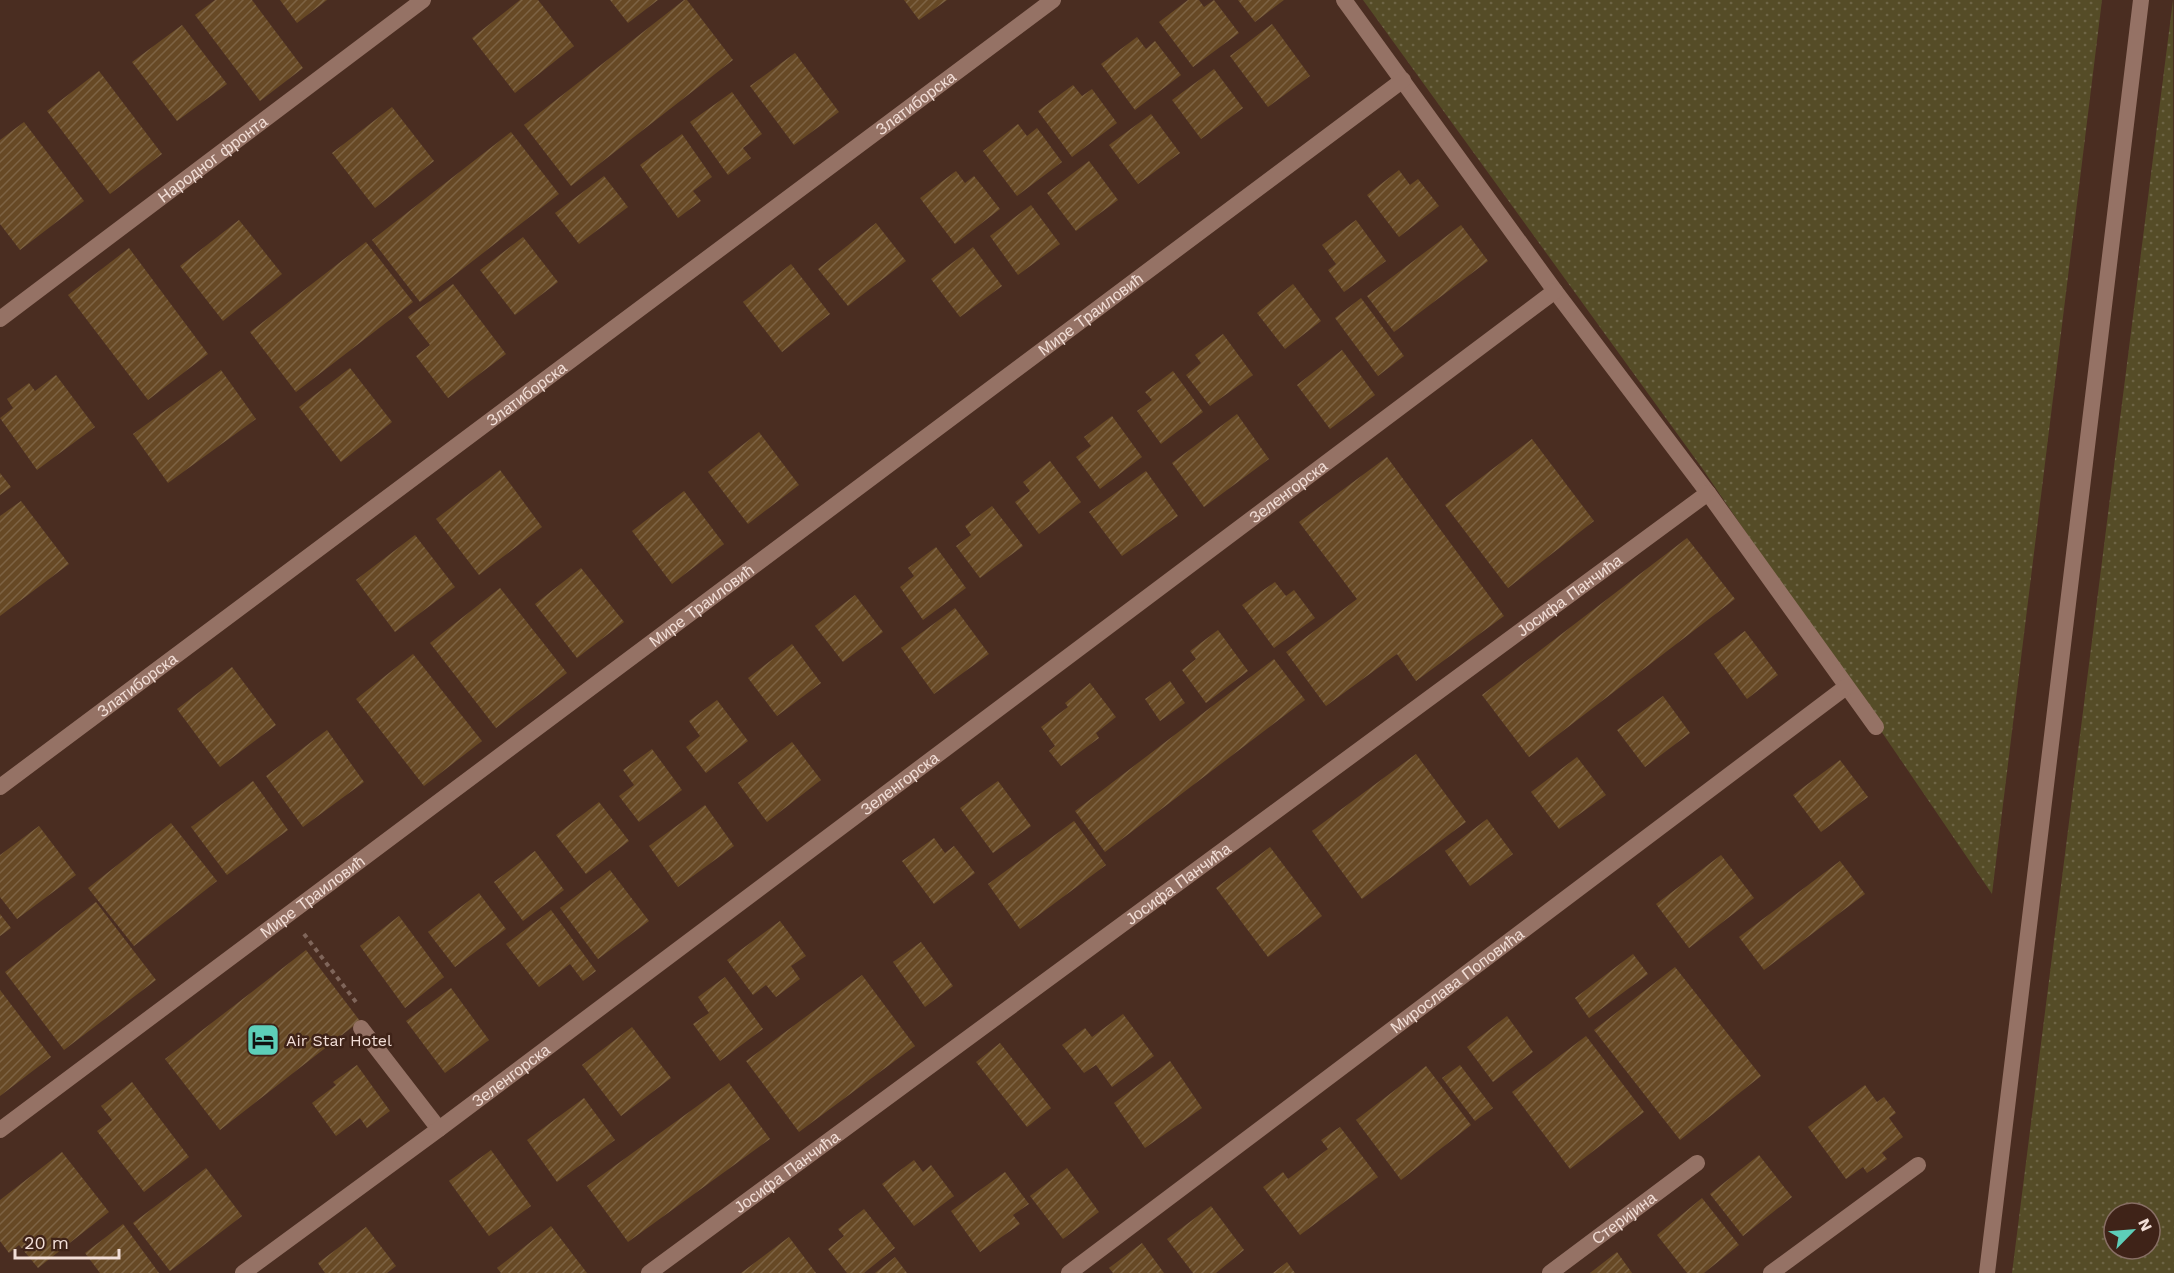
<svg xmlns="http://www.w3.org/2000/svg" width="2174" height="1273" font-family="'Work Sans',sans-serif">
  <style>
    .grass { fill: url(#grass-dots); fill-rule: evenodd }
    .building { fill: url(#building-hatch) }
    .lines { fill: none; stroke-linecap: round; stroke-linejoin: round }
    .path { stroke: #7f655a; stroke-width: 4; stroke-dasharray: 4.5 4.5; stroke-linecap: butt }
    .service { stroke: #957265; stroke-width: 16 }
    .minor { stroke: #957265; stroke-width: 16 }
    .labels { text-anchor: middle; stroke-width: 5; stroke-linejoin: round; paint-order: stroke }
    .street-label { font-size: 16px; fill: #f2ded7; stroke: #3f2318 }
    .poi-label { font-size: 16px; fill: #f2ded7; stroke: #3f2318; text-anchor: start }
  </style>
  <defs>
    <pattern id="grass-dots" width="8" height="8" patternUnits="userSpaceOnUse" patternTransform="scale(1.5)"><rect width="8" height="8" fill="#554c27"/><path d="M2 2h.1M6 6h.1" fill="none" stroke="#6e6546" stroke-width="1.8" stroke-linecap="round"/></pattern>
    <pattern id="building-hatch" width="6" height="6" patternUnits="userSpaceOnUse" patternTransform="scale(1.5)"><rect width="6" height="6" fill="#674925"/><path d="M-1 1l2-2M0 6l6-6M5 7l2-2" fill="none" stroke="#7d6344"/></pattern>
  </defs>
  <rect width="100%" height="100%" fill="#4a2d21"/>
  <g class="grass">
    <polygon points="1363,0 2102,0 1992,894 1702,468"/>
    <path d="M2173,0L2174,1273H2012ZM2114,1213H2150V1249H2114Z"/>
  </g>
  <g class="building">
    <polygon points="215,0 252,0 303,68 260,101 195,15"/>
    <polygon points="280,0 327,0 297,23"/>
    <polygon points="520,0 538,0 574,46 515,93 472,38"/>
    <polygon points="610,0 658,0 628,23"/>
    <polygon points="684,0 687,0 733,60 571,186 524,125"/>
    <polygon points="904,0 947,0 919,20"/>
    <polygon points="1188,0 1199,0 1204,7 1214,0 1239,33 1193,67 1159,22"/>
    <polygon points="1238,0 1284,0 1255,22"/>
    <polygon points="1272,24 1310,76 1268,107 1230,56"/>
    <polygon points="182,25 227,84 177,121 132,62"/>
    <polygon points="1137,37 1146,49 1155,41 1181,75 1135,110 1101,64"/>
    <polygon points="795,53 839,112 794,145 750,86"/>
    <polygon points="1214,69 1243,108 1201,139 1172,100"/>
    <polygon points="99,71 162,154 110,194 47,111"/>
    <polygon points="1073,85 1082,96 1092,89 1117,123 1072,157 1038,111"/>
    <polygon points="732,92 762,134 743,148 751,158 728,175 690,122"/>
    <polygon points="392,107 434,161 375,208 332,153"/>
    <polygon points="1151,114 1180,153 1138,184 1109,145"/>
    <polygon points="24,122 84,201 20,250 0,224 0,140"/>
    <polygon points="1018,124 1027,136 1037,128 1062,162 1017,196 983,151"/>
    <polygon points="511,132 559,194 420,302 372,240"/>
    <polygon points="682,134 712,177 693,191 701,201 678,218 640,165"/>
    <polygon points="1089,161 1118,200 1076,231 1047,193"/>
    <polygon points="1399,170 1410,185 1418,179 1439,206 1399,237 1367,195"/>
    <polygon points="956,171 965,183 974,176 1000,209 955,244 920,198"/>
    <polygon points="604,176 628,207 579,244 555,213"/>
    <polygon points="1031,205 1060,244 1018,275 990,236"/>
    <polygon points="239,220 282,274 223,321 180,266"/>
    <polygon points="1356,220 1386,261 1344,292 1328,270 1336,264 1322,245"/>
    <polygon points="876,223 906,261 848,306 818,269"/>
    <polygon points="1461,225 1488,261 1394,332 1367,296"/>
    <polygon points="523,237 558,282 515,315 480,270"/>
    <polygon points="366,242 413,302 296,392 250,332"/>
    <polygon points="973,247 1002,286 960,317 931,279"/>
    <polygon points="129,248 208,354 148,400 68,295"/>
    <polygon points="791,264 830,314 782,352 743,302"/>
    <polygon points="453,284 506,354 448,398 416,356 430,345 408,317"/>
    <polygon points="1293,284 1321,321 1285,349 1257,313"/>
    <polygon points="1361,298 1404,356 1378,376 1335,318"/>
    <polygon points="1223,334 1253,375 1210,406 1186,375 1201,363 1195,355"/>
    <polygon points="1342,350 1375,395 1330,429 1297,385"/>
    <polygon points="350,368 392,422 341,462 299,407"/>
    <polygon points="221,370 256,419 168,483 133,434"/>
    <polygon points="1173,371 1203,412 1161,444 1137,411 1152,400 1145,392"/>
    <polygon points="56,375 95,427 37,470 0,418 13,408 7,399 29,383 35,391"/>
    <polygon points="1237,414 1269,459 1204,507 1172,463"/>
    <polygon points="1112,416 1142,457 1100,489 1076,457 1091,446 1084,437"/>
    <polygon points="759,432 799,485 748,524 708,472"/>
    <polygon points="1532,439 1594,521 1508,588 1445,505"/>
    <polygon points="1387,457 1504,616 1416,681 1397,654 1326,706 1286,652 1357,599 1299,522"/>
    <polygon points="1050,461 1081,502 1039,534 1015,502 1030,491 1023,482"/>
    <polygon points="500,470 542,527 479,575 436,519"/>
    <polygon points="1146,471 1178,516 1122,556 1089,512"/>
    <polygon points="0,473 11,487 0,495"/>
    <polygon points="684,491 724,544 672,584 632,531"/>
    <polygon points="21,501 69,564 0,616 0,516"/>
    <polygon points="992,506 1023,546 980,578 956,546 971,535 965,526"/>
    <polygon points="415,535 455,587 395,632 356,580"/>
    <polygon points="1687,538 1735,599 1529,757 1482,695"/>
    <polygon points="936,547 966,588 923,620 900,587 914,576 908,568"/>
    <polygon points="581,568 624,622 577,658 535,604"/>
    <polygon points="1275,582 1286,596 1294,590 1315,618 1274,648 1242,605"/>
    <polygon points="500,588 567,673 496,728 430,643"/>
    <polygon points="855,595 883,632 843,662 815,626"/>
    <polygon points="955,608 989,654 934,694 901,648"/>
    <polygon points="1218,630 1248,671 1206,703 1182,670 1196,659 1190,651"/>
    <polygon points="1745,631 1778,675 1747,699 1714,654"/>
    <polygon points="792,644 821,683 777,716 748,678"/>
    <polygon points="413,654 482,741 424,786 356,699"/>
    <polygon points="1274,659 1305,700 1105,852 1075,811"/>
    <polygon points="232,667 276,725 220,767 177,709"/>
    <polygon points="1170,681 1185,703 1160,721 1145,699"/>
    <polygon points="1090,683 1116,717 1096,733 1099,738 1061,766 1049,751 1055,746 1041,727 1068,707 1065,703"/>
    <polygon points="1663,696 1690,733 1645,767 1617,730"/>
    <polygon points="717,700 748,741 706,773 686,747 700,736 689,721"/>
    <polygon points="327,730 364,782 303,827 266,776"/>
    <polygon points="792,742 821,780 767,822 738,783"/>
    <polygon points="652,749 682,790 639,822 619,796 634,785 623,770"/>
    <polygon points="1416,754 1466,822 1362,899 1312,831"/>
    <polygon points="1577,757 1606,795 1559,829 1531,792"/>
    <polygon points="1840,760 1868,797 1821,832 1793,795"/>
    <polygon points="253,781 288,830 227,875 191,827"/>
    <polygon points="998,781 1031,826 993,853 960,808"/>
    <polygon points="599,802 629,841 586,874 556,835"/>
    <polygon points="705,805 734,846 678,887 649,846"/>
    <polygon points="1487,819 1513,854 1470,886 1445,851"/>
    <polygon points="1074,821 1106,865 1020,929 988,884"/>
    <polygon points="171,823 217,881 134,946 88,888"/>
    <polygon points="39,826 76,875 17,919 0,897 0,855"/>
    <polygon points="934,838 945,853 954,846 975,873 934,904 902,861"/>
    <polygon points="1270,847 1322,916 1268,957 1216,888"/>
    <polygon points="535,851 564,890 523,921 494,882"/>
    <polygon points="1721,855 1754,898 1689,948 1656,904"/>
    <polygon points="1840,861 1865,894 1764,970 1739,937"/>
    <polygon points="610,870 649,921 598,959 560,908"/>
    <polygon points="479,893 506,929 455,967 428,932"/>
    <polygon points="96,902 156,980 64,1050 5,972"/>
    <polygon points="551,910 596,971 583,981 570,964 539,987 506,944"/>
    <polygon points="0,914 11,928 0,936"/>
    <polygon points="399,916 444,977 405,1008 360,946"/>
    <polygon points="780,921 806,956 791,966 800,979 776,997 766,985 753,995 727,960"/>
    <polygon points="921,942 953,986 925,1007 893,962"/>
    <polygon points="306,950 360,1021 220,1130 165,1059"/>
    <polygon points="1633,954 1648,974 1589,1018 1575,998"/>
    <polygon points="1675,967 1761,1076 1680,1140 1594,1030"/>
    <polygon points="862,975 915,1046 799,1132 746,1061"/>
    <polygon points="725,977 763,1029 720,1061 693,1024 709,1013 698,997"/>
    <polygon points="451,988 489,1040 445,1073 406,1021"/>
    <polygon points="0,990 51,1057 0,1096"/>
    <polygon points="1123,1014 1154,1056 1112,1087 1096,1065 1084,1073 1062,1045 1085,1028 1092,1037"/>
    <polygon points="1507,1016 1533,1052 1493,1082 1467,1047"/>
    <polygon points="632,1027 671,1078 621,1116 582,1065"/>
    <polygon points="1586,1036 1644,1112 1570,1169 1512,1092"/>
    <polygon points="1000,1043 1051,1108 1027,1127 976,1062"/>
    <polygon points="1170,1061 1202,1108 1145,1148 1114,1103"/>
    <polygon points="357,1065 390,1111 367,1128 360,1118 336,1136 312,1103 336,1085 333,1082"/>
    <polygon points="1460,1065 1493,1108 1475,1121 1442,1078"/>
    <polygon points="1426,1066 1471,1125 1401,1180 1356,1120"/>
    <polygon points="132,1082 189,1157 144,1192 97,1131 112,1120 101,1106"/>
    <polygon points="729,1083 770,1139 628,1242 587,1186"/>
    <polygon points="1865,1085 1877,1102 1884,1097 1896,1113 1889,1118 1903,1137 1882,1153 1887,1159 1867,1173 1863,1167 1846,1179 1808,1127"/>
    <polygon points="584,1098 615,1140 557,1182 527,1140"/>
    <polygon points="1340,1127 1378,1177 1300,1235 1263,1187 1283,1172 1288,1179 1328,1149 1321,1140"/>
    <polygon points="491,1150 531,1206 489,1236 449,1181"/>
    <polygon points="62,1152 109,1212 38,1268 19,1245 9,1253 0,1241 0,1200"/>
    <polygon points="1759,1155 1792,1197 1743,1236 1710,1194"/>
    <polygon points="914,1160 923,1172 931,1165 954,1196 914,1226 882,1184"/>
    <polygon points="206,1168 242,1216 170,1271 133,1223"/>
    <polygon points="1067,1168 1099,1212 1063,1239 1030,1196"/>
    <polygon points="1005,1172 1029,1204 1013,1215 1020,1224 980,1252 951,1211"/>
    <polygon points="1702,1198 1739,1245 1704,1273 1687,1273 1657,1235"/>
    <polygon points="1211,1206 1244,1250 1216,1273 1193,1273 1167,1239"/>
    <polygon points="864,1209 895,1248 864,1273 847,1273 828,1249 844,1236 838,1229"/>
    <polygon points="123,1224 159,1273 100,1273 85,1253"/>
    <polygon points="551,1226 587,1273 501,1273 497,1268"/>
    <polygon points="366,1227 396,1266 387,1273 325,1273 318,1263"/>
    <polygon points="789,1237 816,1273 741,1273"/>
    <polygon points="1142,1243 1164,1273 1113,1273 1109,1268"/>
    <polygon points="1617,1252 1632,1273 1590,1273"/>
    <polygon points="895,1257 907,1273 875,1273"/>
    <polygon points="1287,1262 1295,1273 1273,1273"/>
  </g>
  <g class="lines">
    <polyline class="path" points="304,934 356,1002"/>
    <g class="service">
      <polyline points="361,1028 439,1129"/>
      <polyline points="1987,1273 2141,0"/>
    </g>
    <g class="minor">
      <polyline points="1344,0 1555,291 1708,493 1876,727"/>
      <path id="s1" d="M0,319L423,0"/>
      <path id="s2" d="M0,787L1053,0"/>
      <path id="s3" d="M0,1130L1403,80"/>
      <path id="s4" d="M243,1273L439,1129L1555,291"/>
      <path id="s5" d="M649,1273L1708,493"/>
      <path id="s6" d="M1069,1273L1846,687"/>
      <path id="s7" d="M1550,1273L1697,1163"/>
      <polyline points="1771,1273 1918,1165"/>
    </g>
  </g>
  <defs>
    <g id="hotel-square" transform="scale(1.725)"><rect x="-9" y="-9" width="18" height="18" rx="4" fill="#5dceb9" stroke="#3f2318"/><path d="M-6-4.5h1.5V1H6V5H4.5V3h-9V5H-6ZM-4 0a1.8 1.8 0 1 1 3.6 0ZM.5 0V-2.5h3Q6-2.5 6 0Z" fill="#111"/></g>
  </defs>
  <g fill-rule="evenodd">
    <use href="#hotel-square" x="263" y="1040"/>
  </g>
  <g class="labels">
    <g class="street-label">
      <text dy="6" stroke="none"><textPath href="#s2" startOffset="1143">Златиборска</textPath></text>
      <text dy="6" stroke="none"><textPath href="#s1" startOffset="266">Народног фронта</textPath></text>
      <text dy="6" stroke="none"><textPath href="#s3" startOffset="1362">Мире Траиловић</textPath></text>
      <text dy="6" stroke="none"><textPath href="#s2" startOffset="657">Златиборска</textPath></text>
      <text dy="6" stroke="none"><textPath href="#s4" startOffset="1305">Зеленгорска</textPath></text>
      <text dy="6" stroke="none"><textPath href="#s5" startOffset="1143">Јосифа Панчића</textPath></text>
      <text dy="6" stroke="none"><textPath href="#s3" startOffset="876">Мире Траиловић</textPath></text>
      <text dy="6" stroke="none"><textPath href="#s2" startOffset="171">Златиборска</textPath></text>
      <text dy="6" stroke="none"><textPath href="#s4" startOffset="819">Зеленгорска</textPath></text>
      <text dy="6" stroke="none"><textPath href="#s5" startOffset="657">Јосифа Панчића</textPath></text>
      <text dy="6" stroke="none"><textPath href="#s3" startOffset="390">Мире Траиловић</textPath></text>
      <text dy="6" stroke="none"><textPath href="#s6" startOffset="486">Мирослава Поповића</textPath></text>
      <text dy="6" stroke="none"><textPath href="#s4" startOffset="333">Зеленгорска</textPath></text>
      <text dy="6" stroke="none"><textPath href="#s5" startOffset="171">Јосифа Панчића</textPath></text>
      <text dy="6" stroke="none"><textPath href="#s7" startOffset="92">Стеријина</textPath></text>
    </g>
    <g class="poi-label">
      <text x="286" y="1046">Air Star Hotel</text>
    </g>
  </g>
  <g transform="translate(2132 1231) rotate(65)"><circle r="28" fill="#3f2318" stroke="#876e64" stroke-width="1.5"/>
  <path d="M0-4.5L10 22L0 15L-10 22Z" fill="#5dceb9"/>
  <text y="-9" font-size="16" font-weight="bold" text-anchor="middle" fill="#f2ded7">N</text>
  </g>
  <path d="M15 1249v9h104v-9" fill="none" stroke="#f2ded7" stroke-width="3"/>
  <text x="24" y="1249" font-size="18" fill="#f2ded7" stroke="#3f2318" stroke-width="4.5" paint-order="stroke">20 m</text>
</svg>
